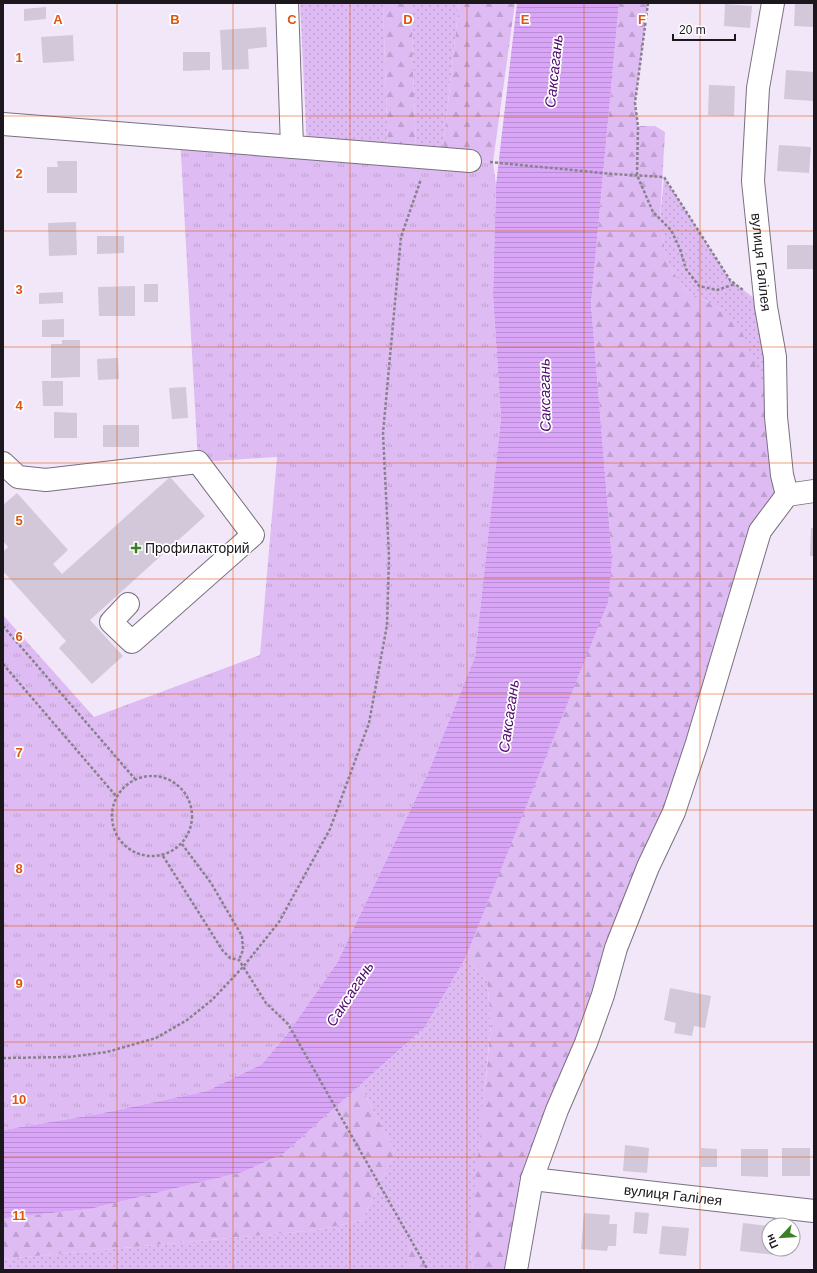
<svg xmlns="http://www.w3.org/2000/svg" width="817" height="1273" font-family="Arial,sans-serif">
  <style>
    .grass { fill: url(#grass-dots) }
    .forest { fill: url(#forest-firs) }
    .park { fill: url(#park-tufts) }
    .water { fill: url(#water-rules) }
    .building { fill: #d2c8d9 }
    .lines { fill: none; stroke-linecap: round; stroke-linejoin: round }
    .minor-casing { stroke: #79707f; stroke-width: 24 }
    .path { stroke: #89818d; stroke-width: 2.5; stroke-dasharray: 3 2; stroke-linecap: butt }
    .minor { stroke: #fff; stroke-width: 22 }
    .grid { fill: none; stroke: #de560d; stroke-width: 1; stroke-opacity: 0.55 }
    .poi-dot { fill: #3a8126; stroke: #fff; stroke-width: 1.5 }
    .labels { text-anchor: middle; stroke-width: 3.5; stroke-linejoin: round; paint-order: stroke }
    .street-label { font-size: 14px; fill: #1b171d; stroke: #fff }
    .poi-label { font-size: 14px; fill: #1b171d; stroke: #fff; text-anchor: start }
    .water-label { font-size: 15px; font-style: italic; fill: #4f096c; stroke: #fff }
    .grid-label { font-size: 13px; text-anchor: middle; font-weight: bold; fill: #de560d; stroke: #fff; stroke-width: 3.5; stroke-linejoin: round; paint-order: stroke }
  </style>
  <defs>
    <pattern id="grass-dots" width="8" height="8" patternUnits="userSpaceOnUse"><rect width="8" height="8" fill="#debcf3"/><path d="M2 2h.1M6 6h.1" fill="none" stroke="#bea1d0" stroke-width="1.8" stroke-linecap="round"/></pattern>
    <pattern id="forest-firs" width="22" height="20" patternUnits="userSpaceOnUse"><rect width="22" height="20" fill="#debcf3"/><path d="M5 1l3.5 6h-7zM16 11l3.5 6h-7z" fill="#bea1d0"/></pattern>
    <pattern id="park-tufts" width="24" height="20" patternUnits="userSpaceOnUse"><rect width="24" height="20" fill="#debcf3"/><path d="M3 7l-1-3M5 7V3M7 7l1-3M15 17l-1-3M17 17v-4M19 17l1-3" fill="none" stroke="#bea1d0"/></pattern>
    <pattern id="water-rules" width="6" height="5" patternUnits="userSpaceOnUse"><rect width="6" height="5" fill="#d8a5f7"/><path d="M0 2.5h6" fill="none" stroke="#b98dd3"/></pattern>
  </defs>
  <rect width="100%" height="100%" fill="#f2e7f9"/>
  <g class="grass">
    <polygon points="300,3 383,3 388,155 307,148"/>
    <polygon points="411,3 459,3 442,158 416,156"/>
    <polygon points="664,177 730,280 766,307 776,417 760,378 722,310 685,290 667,262 660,220"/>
    <polygon points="465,959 487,981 491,1022 470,1244 473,1270 428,1270 409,1235 409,1270 3,1270 3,1259 318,1230 362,1220 395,1152 360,1085 425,1027"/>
  </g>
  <g class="forest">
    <polygon points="383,3 411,3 416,156 388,155"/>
    <polygon points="459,3 515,3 493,162 442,158"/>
    <polygon points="619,3 648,3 635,103 638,126 655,126 665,132 660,220 667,262 685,290 722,310 742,332 776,417 782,475 772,513 586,1043 516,1270 473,1270 469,1237 479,1147 481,1115 486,1079 491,1022 487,981 465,959 549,748 612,559 591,304"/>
    <polygon points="360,1085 395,1152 362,1220 318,1230 3,1259 3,1218 90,1209 243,1172 283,1154"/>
    <polygon points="409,1234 428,1270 409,1270"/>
  </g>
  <polygon class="park" points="180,137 493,162 496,185 493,295 501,418 475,657 428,773 337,963 288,1033 262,1064 207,1091 98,1114 3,1130 3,615 94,717 260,655 277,457 198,462"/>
  <polygon class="water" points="517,3 619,3 591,304 612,559 608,602 465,959 425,1027 283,1154 243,1172 90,1209 3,1218 3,1130 98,1114 207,1091 262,1064 288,1033 337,963 428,773 475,657 501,418 493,295 496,185"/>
  <g class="building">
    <polygon points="795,3 814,3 814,27 794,26"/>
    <polygon points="725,4 752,6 750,28 724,26"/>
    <polygon points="46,7 46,19 24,21 24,9"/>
    <polygon points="266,27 267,47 248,49 249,69 222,70 220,30"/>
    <polygon points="73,35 74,61 43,63 41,37"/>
    <polygon points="183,52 210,52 210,70 183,71"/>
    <polygon points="786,70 814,72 814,101 784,99"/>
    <polygon points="709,85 735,86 734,116 708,115"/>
    <polygon points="779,145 811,147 809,173 777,171"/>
    <polygon points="57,161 77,161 77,193 47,193 47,167 58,167"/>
    <polygon points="76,222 77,255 49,256 48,223"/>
    <polygon points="97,236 124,236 124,253 97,254"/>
    <rect x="787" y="245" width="27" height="24"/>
    <rect x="144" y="284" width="14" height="18"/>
    <polygon points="135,286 135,316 99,316 98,287"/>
    <polygon points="63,292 63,303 39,304 39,293"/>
    <polygon points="64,319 64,337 42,337 42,320"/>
    <polygon points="62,340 80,340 80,377 51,378 51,344 62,344"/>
    <polygon points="118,358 119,379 98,380 97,359"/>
    <polygon points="42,381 63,381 63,406 43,406"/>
    <polygon points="186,387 188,418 172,419 169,388"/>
    <polygon points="54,412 77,413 77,438 54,438"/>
    <rect x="103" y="425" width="36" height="22"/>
    <polygon points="170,477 205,516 90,620 123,656 92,684 59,648 66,641 3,571 3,552 8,547 3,541 3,505 17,493 68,550 53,564 62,574"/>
    <polygon points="811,528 814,528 814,556 810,556"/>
    <polygon points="670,988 711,996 705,1028 694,1026 692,1036 674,1033 676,1023 664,1020"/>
    <polygon points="625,1145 649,1148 647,1173 623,1171"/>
    <polygon points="701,1148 717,1149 717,1167 701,1167"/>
    <rect x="782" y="1148" width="28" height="28"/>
    <polygon points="741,1149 768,1149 768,1177 741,1176"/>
    <polygon points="635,1212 649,1213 647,1234 633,1233"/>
    <polygon points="584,1213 610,1215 609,1224 617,1224 616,1246 608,1246 607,1251 581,1249"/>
    <polygon points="743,1223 769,1226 769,1249 786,1249 785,1256 740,1251"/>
    <polygon points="662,1226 689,1228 686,1256 659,1254"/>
  </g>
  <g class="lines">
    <g class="minor-casing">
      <g id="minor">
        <polyline points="287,3 292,147"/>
        <path id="s1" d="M773,3L758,88L753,181L766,307L775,357L776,417L782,475L787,495"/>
        <polyline points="3,124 470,161"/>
        <polyline points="3,463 18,477 46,480 198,462 253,535 132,642 111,622 128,604"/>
        <polyline points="787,495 814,491"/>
        <path id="s2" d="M532,1179L814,1211"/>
        <polyline points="516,1270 532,1179 557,1110 586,1043 603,995 616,948 648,867 674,812 697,743 760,531 787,495"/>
      </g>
    </g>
    <g class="path">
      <polyline points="648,3 635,103 638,126 637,175 653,212 671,230 680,249 686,269 699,286 717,290 735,284"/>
      <polyline points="490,162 613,174 664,177 730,280 743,290"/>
      <polyline points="3,626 135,779"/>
      <polyline points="3,664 116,796"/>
      <circle cx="152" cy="816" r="40"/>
      <polyline points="182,844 211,883 242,936 243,950 239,960"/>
      <polyline points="163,856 223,951 230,958 239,960 266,1003 288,1024 428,1270"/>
      <polyline points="3,1058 69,1057 107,1052 156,1038 187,1020 212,1000 243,967 279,922 330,829 369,723 387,625 389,557 383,433 401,237 421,179"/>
    </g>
    <use href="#minor" class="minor"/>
  </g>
  <path class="grid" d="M117,3V1270M233,3V1270M350,3V1270M467,3V1270M584,3V1270M700,3V1270M3,116H814M3,231H814M3,347H814M3,463H814M3,579H814M3,694H814M3,810H814M3,926H814M3,1042H814M3,1157H814"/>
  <path class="poi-dot" d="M134 542h4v4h4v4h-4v4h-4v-4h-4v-4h4z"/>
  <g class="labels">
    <g class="street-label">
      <text dy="5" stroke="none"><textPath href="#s1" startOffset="261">вулиця Галілея</textPath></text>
      <text dy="5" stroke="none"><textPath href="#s2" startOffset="142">вулиця Галілея</textPath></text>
    </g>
    <g class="poi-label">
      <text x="145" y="553">Профилакторий</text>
    </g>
    <g class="water-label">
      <text transform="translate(554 71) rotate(-84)" y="5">Саксагань</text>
      <text transform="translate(545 395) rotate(-91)" y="5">Саксагань</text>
      <text transform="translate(509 716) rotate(-82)" y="5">Саксагань</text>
      <text transform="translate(350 994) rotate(-57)" y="5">Саксагань</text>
    </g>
  </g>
  <g class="grid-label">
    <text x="58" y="24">A</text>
    <text x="175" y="24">B</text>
    <text x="292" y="24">C</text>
    <text x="408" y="24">D</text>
    <text x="525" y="24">E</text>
    <text x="642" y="24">F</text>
    <text x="19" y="62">1</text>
    <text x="19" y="178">2</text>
    <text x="19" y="294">3</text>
    <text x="19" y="410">4</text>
    <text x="19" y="525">5</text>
    <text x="19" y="641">6</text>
    <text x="19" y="757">7</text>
    <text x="19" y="873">8</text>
    <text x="19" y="988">9</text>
    <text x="19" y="1104">10</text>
    <text x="19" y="1220">11</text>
  </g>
  <rect width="817" height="1273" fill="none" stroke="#1b171d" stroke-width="8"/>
  <g transform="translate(781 1237) rotate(245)"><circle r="19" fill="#ffffff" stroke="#a4a2a5"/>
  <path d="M0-3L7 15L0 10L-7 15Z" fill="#3a8126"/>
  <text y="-6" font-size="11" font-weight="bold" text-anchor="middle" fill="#1b171d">Пн</text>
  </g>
  <path d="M673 34v6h62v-6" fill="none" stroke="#1b171d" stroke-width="2"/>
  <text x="679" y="34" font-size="12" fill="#1b171d" stroke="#ffffff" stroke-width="3" paint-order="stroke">20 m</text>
</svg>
